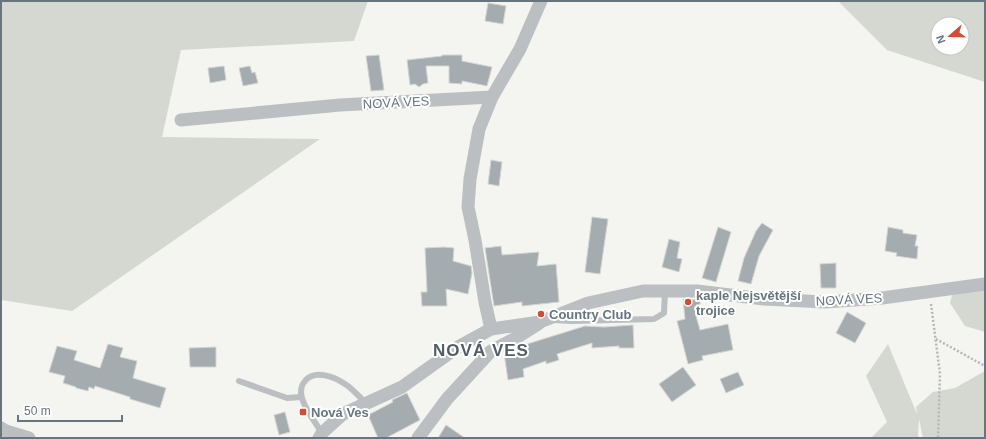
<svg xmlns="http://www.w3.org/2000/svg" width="986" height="439" font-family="Helvetica,sans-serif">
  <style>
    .green { fill: #d4d8d0; fill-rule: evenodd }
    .building { fill: #a4acb0; stroke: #d5d5d3 }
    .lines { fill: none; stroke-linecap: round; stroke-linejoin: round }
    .path { stroke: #b5b8ba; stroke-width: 2.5; stroke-dasharray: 2 2; stroke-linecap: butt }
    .lane { stroke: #bbbfc2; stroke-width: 6 }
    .street { stroke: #bbbfc2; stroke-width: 13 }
    .poi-dot { fill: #d04e34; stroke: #fff; stroke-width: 1.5 }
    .labels { text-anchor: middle; stroke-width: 4; stroke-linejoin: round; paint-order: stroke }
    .street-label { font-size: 13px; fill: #66757e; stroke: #fff }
    .poi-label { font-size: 13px; font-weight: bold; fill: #66757e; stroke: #fff; text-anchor: start }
    .district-label { font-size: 17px; font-weight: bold; letter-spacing: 1px; fill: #535e64; stroke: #fff }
  </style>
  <rect width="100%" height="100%" fill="#f4f4f0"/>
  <g class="green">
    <polygon points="1,1 368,1 354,41 181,50 162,137 320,139 72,311 1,300"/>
    <path d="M838,1H985V82L887,50ZM938,24H962V48H938Z"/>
    <polygon points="985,284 985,332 965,326 950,303 954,288"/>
    <polygon points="888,344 917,414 916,407 933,392 955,388 985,371 985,438 923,438 919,419 918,438 871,438 887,422 866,376"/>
  </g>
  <g class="building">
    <polygon points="488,3 506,6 503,24 485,21"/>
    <polygon points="379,55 384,90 371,91 366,56"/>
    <polygon points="442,55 462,55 462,61 492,67 487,86 462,81 462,84 449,83 449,66 426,66 428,83 423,84 419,87 415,84 410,85 407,60 442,56"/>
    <polygon points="224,66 226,80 210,83 208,68"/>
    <polygon points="250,66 252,73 255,72 258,83 243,86 239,68"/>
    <polygon points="491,160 502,162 499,186 488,184"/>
    <polygon points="592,217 608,219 600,274 585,272"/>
    <polygon points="762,223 773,230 759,256 751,284 738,281 744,258 756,231"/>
    <polygon points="718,227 731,232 716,282 702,278"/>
    <polygon points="888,227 903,230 903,233 917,235 915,246 918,246 917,259 896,256 897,253 885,251"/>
    <polygon points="669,239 680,242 677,258 682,259 679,272 662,267"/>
    <polygon points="501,246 502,255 539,252 537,266 556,264 559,302 522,306 522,302 494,306 485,248"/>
    <polygon points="444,247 454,248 453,261 471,266 472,273 468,294 446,289 447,306 422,306 421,292 427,292 425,248"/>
    <polygon points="836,263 836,288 821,288 820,264"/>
    <polygon points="683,299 701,300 696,316 700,330 728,324 733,350 702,356 703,360 688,364 677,321 685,319"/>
    <polygon points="847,312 866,323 855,343 836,333"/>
    <polygon points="633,325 634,348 619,348 619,346 592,348 592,343 557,354 559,360 546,364 546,361 523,369 524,377 508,380 504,353 525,350 524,345 585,326 604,327"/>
    <polygon points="108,344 123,348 120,357 137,361 133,378 166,388 160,408 130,399 130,397 95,386 94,389 89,387 88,391 76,388 76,387 63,383 65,376 49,372 57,346 77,351 74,360 100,368"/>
    <polygon points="216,347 216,367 190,367 189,348"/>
    <polygon points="683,367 696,385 672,402 659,384"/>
    <polygon points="738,372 744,385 726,393 720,379"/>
    <polygon points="407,393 420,420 386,438 378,438 368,415 393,402 392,400"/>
    <polygon points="285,412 290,432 279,435 274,415"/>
    <polygon points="446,425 465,438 438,438"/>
  </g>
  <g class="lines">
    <g class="path">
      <polyline points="931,304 940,374 938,438"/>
      <polyline points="936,339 985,366"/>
    </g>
    <g class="lane">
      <polyline points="554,320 572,321 654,319 664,313 665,291"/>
      <polyline points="239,381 287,398 301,397"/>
      <path d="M322,433C316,423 305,410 302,398C300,392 301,385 305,381C315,369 335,377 345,384C353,389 359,397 366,403"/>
    </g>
    <g class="street">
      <polyline points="181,120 340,105 492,97"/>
      <polyline points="491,329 485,302 475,240 468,207 470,179 479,129 492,97 520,49 541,1"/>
      <polyline points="1,428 6,431 29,438"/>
      <polyline points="319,438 322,433 343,414 402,387 458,347 491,329 540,322 588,303 643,291 697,291 764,299 825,302 882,298 985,284"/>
      <polyline points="418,438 421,434 447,399 491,351 516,338 538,324"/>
    </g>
  </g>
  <g class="poi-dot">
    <circle cx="688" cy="302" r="4"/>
    <circle cx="541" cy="314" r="4"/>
    <rect x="299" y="408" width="8" height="8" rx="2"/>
  </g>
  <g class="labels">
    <g class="street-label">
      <text transform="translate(396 102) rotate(-3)" y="5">NOVÁ VES</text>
      <text transform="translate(849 299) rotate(-3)" y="5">NOVÁ VES</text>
    </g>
    <g class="poi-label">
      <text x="696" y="300">kaple Nejsvětější<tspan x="696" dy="15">trojice</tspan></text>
      <text x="549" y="319">Country Club</text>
      <text x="311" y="417">Nová Ves</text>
    </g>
    <g class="district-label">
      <text x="481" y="356">NOVÁ VES</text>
    </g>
  </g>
  <rect width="986" height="439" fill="none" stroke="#66757e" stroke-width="4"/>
  <g transform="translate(950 36) rotate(250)"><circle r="19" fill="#ffffff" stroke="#c2c8cb"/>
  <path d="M0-3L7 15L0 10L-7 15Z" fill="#d04e34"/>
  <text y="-6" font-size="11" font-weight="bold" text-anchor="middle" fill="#66757e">N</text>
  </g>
  <path d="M18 415v6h104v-6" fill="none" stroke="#66757e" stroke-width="2"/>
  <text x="24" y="415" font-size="12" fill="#66757e" stroke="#ffffff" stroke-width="3" paint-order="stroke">50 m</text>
</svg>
